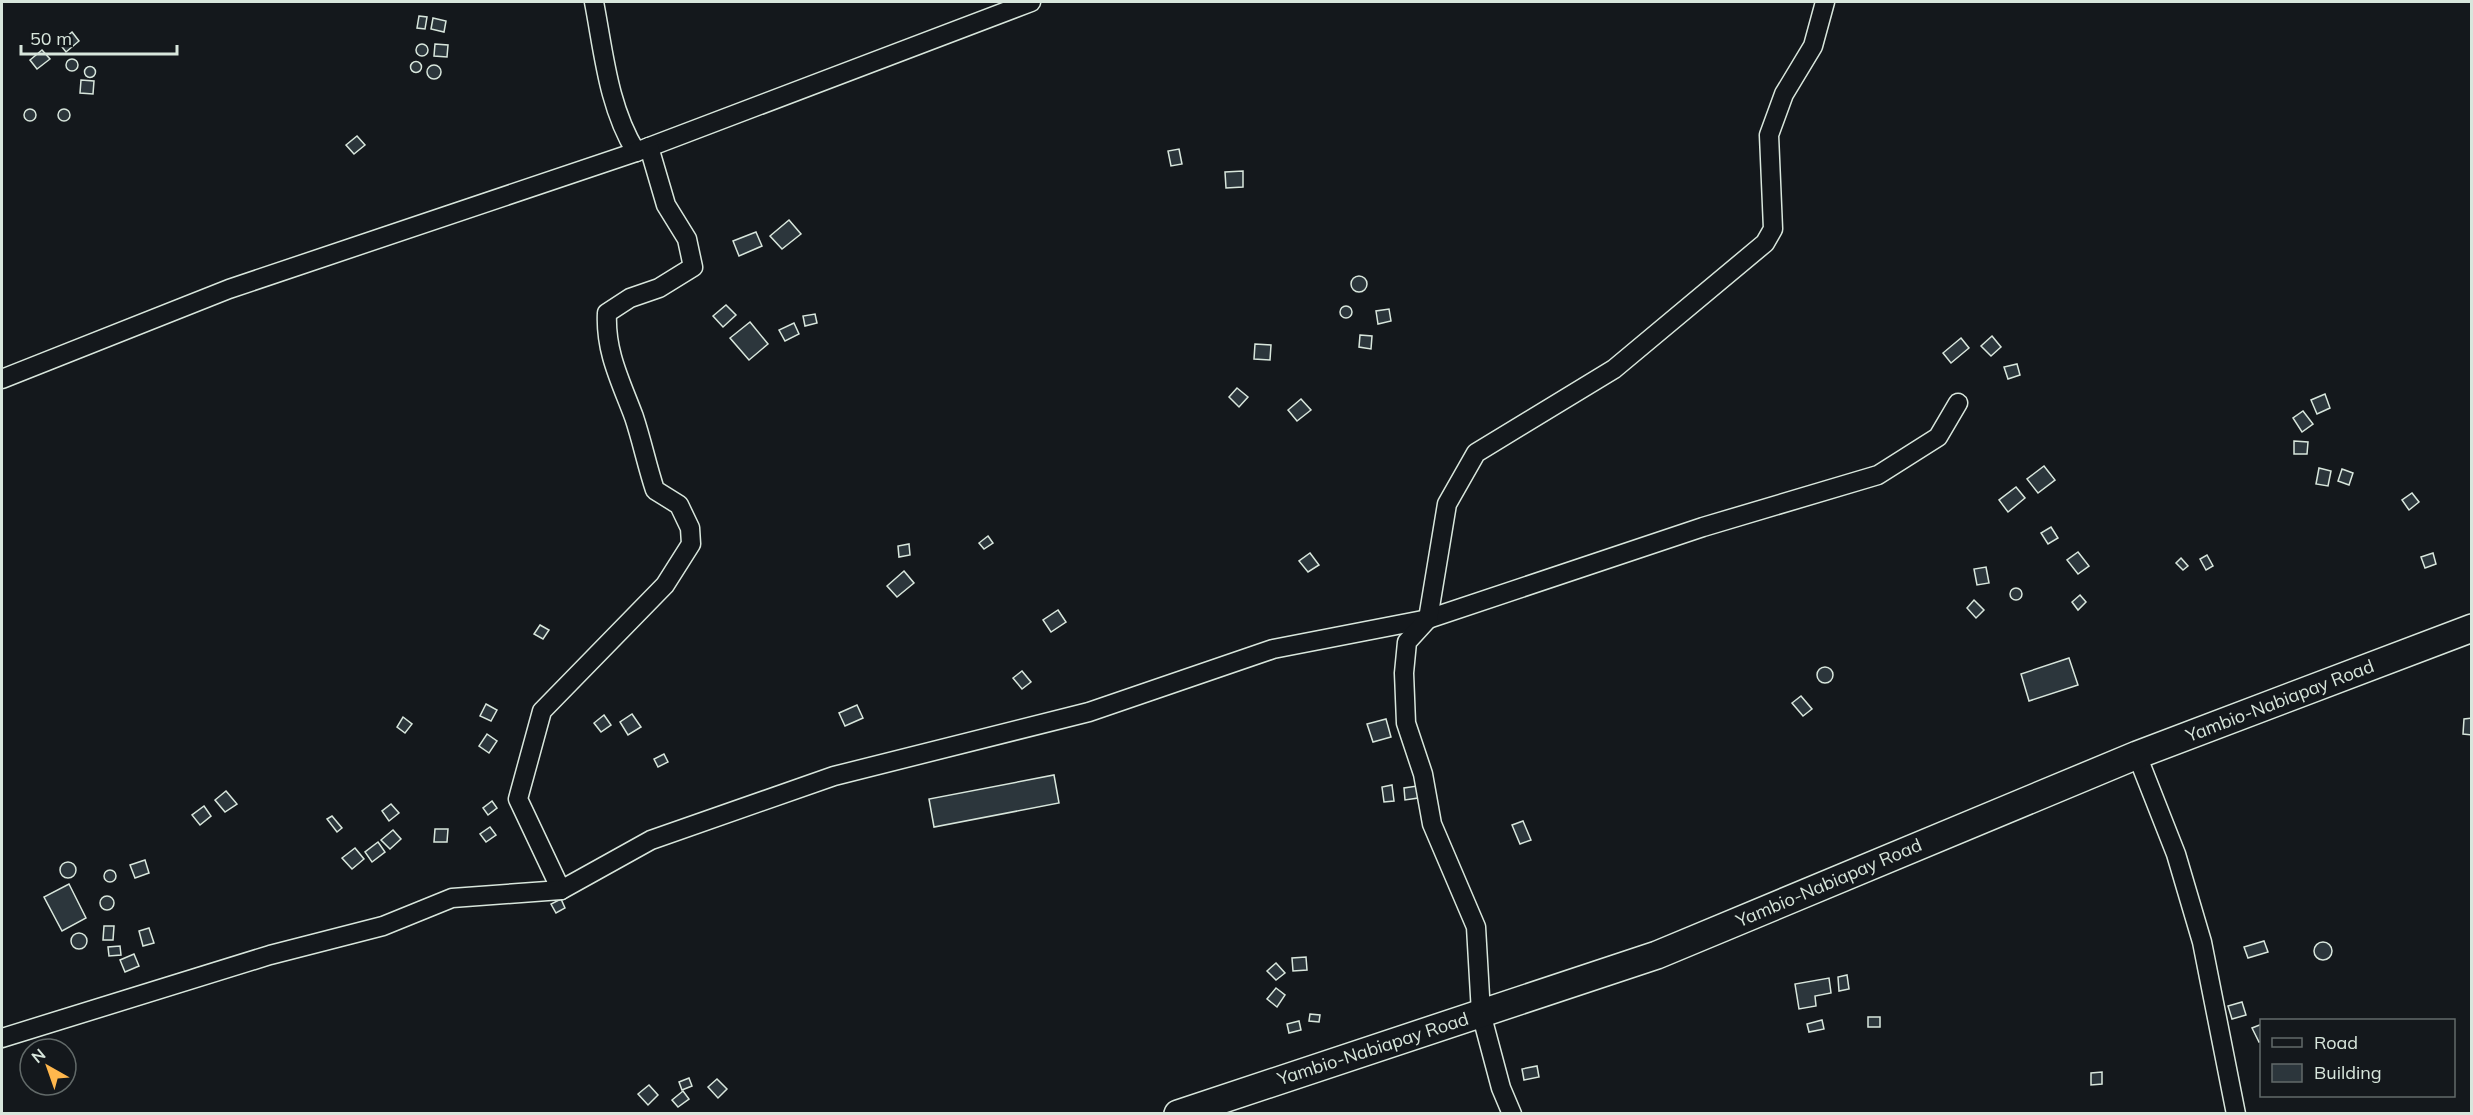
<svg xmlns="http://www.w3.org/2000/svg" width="2473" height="1115" font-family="Mulish,sans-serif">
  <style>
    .building { fill: #2c363c; stroke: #d8e6dc; stroke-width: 1.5 }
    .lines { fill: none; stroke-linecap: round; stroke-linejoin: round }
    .street-casing { stroke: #d8e6dc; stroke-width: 21 }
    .secondary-casing { stroke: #d8e6dc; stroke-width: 30 }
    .street { stroke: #14181c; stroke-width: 18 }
    .secondary { stroke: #14181c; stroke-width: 27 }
    .labels { text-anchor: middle; stroke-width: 4.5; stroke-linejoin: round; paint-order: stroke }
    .street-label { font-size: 18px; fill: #d8e6dc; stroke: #14181c }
  </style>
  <rect width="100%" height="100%" fill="#14181c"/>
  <g class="building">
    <polygon points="419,16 427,17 425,29 417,28"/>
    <polygon points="433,18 446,21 444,32 431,29"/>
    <polygon points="72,32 79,41 66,52 59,43"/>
    <circle cx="422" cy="50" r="6"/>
    <polygon points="435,44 448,45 447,57 434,56"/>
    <polygon points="42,50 50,59 37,69 30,60"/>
    <circle cx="72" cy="65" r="6"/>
    <circle cx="416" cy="67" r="5.5"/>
    <circle cx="434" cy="72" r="7"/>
    <circle cx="90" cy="72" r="5.5"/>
    <polygon points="81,80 94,81 93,94 80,93"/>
    <circle cx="30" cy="115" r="6"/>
    <circle cx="64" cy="115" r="6"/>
    <polygon points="357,136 365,145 354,154 346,145"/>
    <polygon points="1179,149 1182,164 1171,166 1168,151"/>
    <polygon points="1243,171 1243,187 1226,188 1225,172"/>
    <polygon points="789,220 801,234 782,249 770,236"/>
    <polygon points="756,232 762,246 739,256 733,241"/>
    <circle cx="1359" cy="284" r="8"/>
    <polygon points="726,305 736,315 723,327 713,316"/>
    <circle cx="1346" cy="312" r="6"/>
    <polygon points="1389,309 1391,321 1378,324 1376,311"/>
    <polygon points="815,314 817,323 805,326 803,316"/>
    <polygon points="750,322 768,344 749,360 730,338"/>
    <polygon points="794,323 799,334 785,341 779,330"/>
    <polygon points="1360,335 1372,336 1371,349 1359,347"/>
    <polygon points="1992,336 2001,347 1991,356 1981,346"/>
    <polygon points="1961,338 1969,348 1951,363 1943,353"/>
    <polygon points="1255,344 1271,345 1270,360 1254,359"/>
    <polygon points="2017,364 2020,375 2008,379 2004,367"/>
    <polygon points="1237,388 1248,397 1239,407 1229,397"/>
    <polygon points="2325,394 2330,408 2317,414 2311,400"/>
    <polygon points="1301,399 1311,410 1297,421 1288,410"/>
    <polygon points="2303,411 2313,424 2302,432 2293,418"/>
    <polygon points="2294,441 2308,442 2307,454 2294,454"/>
    <polygon points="2044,466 2055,480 2038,493 2027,479"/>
    <polygon points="2319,468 2331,471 2328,486 2316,484"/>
    <polygon points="2342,469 2353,473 2349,485 2338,481"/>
    <polygon points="2016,487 2025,498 2008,512 1999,500"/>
    <polygon points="2412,493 2419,502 2409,510 2402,500"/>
    <polygon points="2051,527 2058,538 2048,544 2041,533"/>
    <polygon points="988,536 993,543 984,549 979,543"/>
    <polygon points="909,544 910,555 899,557 898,546"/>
    <polygon points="2078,552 2089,566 2078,574 2067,560"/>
    <polygon points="1310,553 1319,565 1308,572 1299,561"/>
    <polygon points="2433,553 2436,564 2425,568 2421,557"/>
    <polygon points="2207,555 2213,566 2206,570 2200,559"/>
    <polygon points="2181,558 2188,566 2183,570 2176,563"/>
    <polygon points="1986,567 1989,583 1977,585 1974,569"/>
    <polygon points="904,571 914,583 897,597 887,586"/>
    <circle cx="2016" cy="594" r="6"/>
    <polygon points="2080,595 2086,602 2078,610 2072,602"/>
    <polygon points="1974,600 1984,610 1976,618 1967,608"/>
    <polygon points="1058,610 1066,622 1051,632 1043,620"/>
    <polygon points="540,625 549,630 543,639 534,634"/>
    <polygon points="2069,658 2078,685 2029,701 2021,674"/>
    <circle cx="1825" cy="675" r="8"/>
    <polygon points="1022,671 1031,682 1022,689 1013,678"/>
    <polygon points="1801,696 1812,709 1803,716 1792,703"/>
    <polygon points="486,704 497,710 491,721 480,716"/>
    <polygon points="857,705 863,718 845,726 839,713"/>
    <polygon points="632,714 641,727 628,735 620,722"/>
    <polygon points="604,715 611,725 601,732 594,723"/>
    <polygon points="403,717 412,724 405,733 397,727"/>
    <polygon points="2472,718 2472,735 2463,734 2464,719"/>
    <polygon points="1386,719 1391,737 1373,742 1367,724"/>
    <polygon points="487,734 497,741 489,753 479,746"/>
    <polygon points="664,754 668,762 658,767 654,759"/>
    <polygon points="1054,775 1059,803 934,827 929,799"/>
    <polygon points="1392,785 1394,801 1384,802 1382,787"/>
    <polygon points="1417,786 1418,798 1405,800 1404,788"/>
    <polygon points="226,791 237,804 225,812 215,800"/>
    <polygon points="492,801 497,808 488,815 483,808"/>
    <polygon points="391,804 399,813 389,821 382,811"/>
    <polygon points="204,806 211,816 200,825 192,815"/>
    <polygon points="332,816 342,828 337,832 327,819"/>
    <polygon points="1523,821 1531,840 1520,844 1512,825"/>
    <polygon points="490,827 496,835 486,842 480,834"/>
    <polygon points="435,829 448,829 447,842 434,842"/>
    <polygon points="393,830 401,839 390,849 381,840"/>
    <polygon points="378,842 385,852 372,862 365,852"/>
    <polygon points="355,848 364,859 352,869 342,858"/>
    <polygon points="145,860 149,873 135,878 130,865"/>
    <circle cx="68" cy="870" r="8"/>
    <circle cx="110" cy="876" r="6"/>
    <polygon points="69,884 86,918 62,931 44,897"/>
    <circle cx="107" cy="903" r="7"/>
    <polygon points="561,899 565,908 556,913 551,904"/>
    <polygon points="104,926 114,926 113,940 103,940"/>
    <polygon points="149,928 154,943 143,946 139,931"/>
    <circle cx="79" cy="941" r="8"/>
    <polygon points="2264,941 2268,952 2248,958 2244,947"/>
    <circle cx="2323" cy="951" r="9"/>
    <polygon points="120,946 121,955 109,956 108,947"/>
    <polygon points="134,954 139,966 125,972 120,960"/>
    <polygon points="1306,957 1307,970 1293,971 1292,958"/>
    <polygon points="1276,963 1285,973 1276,980 1267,971"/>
    <polygon points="1847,975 1849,989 1839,991 1838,977"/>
    <polygon points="1829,978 1831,993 1815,996 1816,1006 1799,1009 1795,984"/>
    <polygon points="1276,988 1285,995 1277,1007 1267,999"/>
    <polygon points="2242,1002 2246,1015 2232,1019 2228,1006"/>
    <polygon points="1310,1014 1320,1015 1319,1022 1309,1021"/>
    <rect x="1868" y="1017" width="12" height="10"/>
    <polygon points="1822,1020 1824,1029 1809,1032 1807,1024"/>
    <polygon points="1299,1021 1301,1030 1289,1033 1287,1024"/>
    <polygon points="2262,1024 2262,1041 2259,1042 2252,1028"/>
    <polygon points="1537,1066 1539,1077 1524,1080 1522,1069"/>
    <polygon points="2102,1072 2102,1084 2091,1085 2091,1073"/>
    <polygon points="689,1078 692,1086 682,1090 679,1082"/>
    <polygon points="717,1079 727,1089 718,1098 708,1087"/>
    <polygon points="649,1085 658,1095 648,1105 638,1094"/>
    <polygon points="683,1091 689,1099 678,1107 672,1100"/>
  </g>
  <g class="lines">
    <g class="street-casing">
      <g id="street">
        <path d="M594,2C604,54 608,106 636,152"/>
        <polyline points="2,379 229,289 636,152 1031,2"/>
        <polyline points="2137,755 2176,854 2202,942 2236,1114"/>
        <path d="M561,890L518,799L542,711L665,585L691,544L690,528L679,505L655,490C647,466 642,441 634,417C621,382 605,352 607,313L630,298L659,288L693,267L687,239L666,205L649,147"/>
        <polyline points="2,1038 270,955 383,926 452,898 561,890 651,840 834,776 1089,712 1273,649 1428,619 1703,527 1878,475 1938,437 1958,403"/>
        <polyline points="1512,1114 1501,1088 1481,1013 1476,927 1432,824 1423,774 1406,723 1404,673 1407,642 1428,619 1447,504 1476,453 1614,369 1765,243 1773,229 1769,135 1784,94 1813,46 1825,2"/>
      </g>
    </g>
    <g class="secondary-casing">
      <polyline id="secondary" points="1178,1114 1657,955 2137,755 2472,628"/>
    </g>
    <use href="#street" class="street"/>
    <use href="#secondary" class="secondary"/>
  </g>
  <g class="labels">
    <g class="street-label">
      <text transform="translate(2280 701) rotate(-21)" y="6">Yambio-Nabiapay Road</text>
      <text transform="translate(1829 883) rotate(-23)" y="6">Yambio-Nabiapay Road</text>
      <text transform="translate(1373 1049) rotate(-18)" y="6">Yambio-Nabiapay Road</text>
    </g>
  </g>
  <rect width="2473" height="1115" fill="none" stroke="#d8e6dc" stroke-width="6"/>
  <rect x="2260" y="1019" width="195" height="78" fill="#14181c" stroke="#626a69" stroke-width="1.5"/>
  <rect x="2272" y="1038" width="30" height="9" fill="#14181c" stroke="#626a69" stroke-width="1.5"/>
  <text x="2314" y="1049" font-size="18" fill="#d8e6dc">Road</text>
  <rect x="2272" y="1064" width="30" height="18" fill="#2c363c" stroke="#626a69" stroke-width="1.5"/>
  <text x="2314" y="1079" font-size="18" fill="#d8e6dc">Building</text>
  <g transform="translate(48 1067) rotate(320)"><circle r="28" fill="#14181c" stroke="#626a69" stroke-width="1.5"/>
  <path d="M0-4.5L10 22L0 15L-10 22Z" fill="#ffb74d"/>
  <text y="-9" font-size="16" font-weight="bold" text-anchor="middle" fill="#d8e6dc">N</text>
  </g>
  <path d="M21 45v9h156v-9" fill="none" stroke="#d8e6dc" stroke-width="3"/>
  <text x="30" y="45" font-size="18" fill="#d8e6dc" stroke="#14181c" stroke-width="4.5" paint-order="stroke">50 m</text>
</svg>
